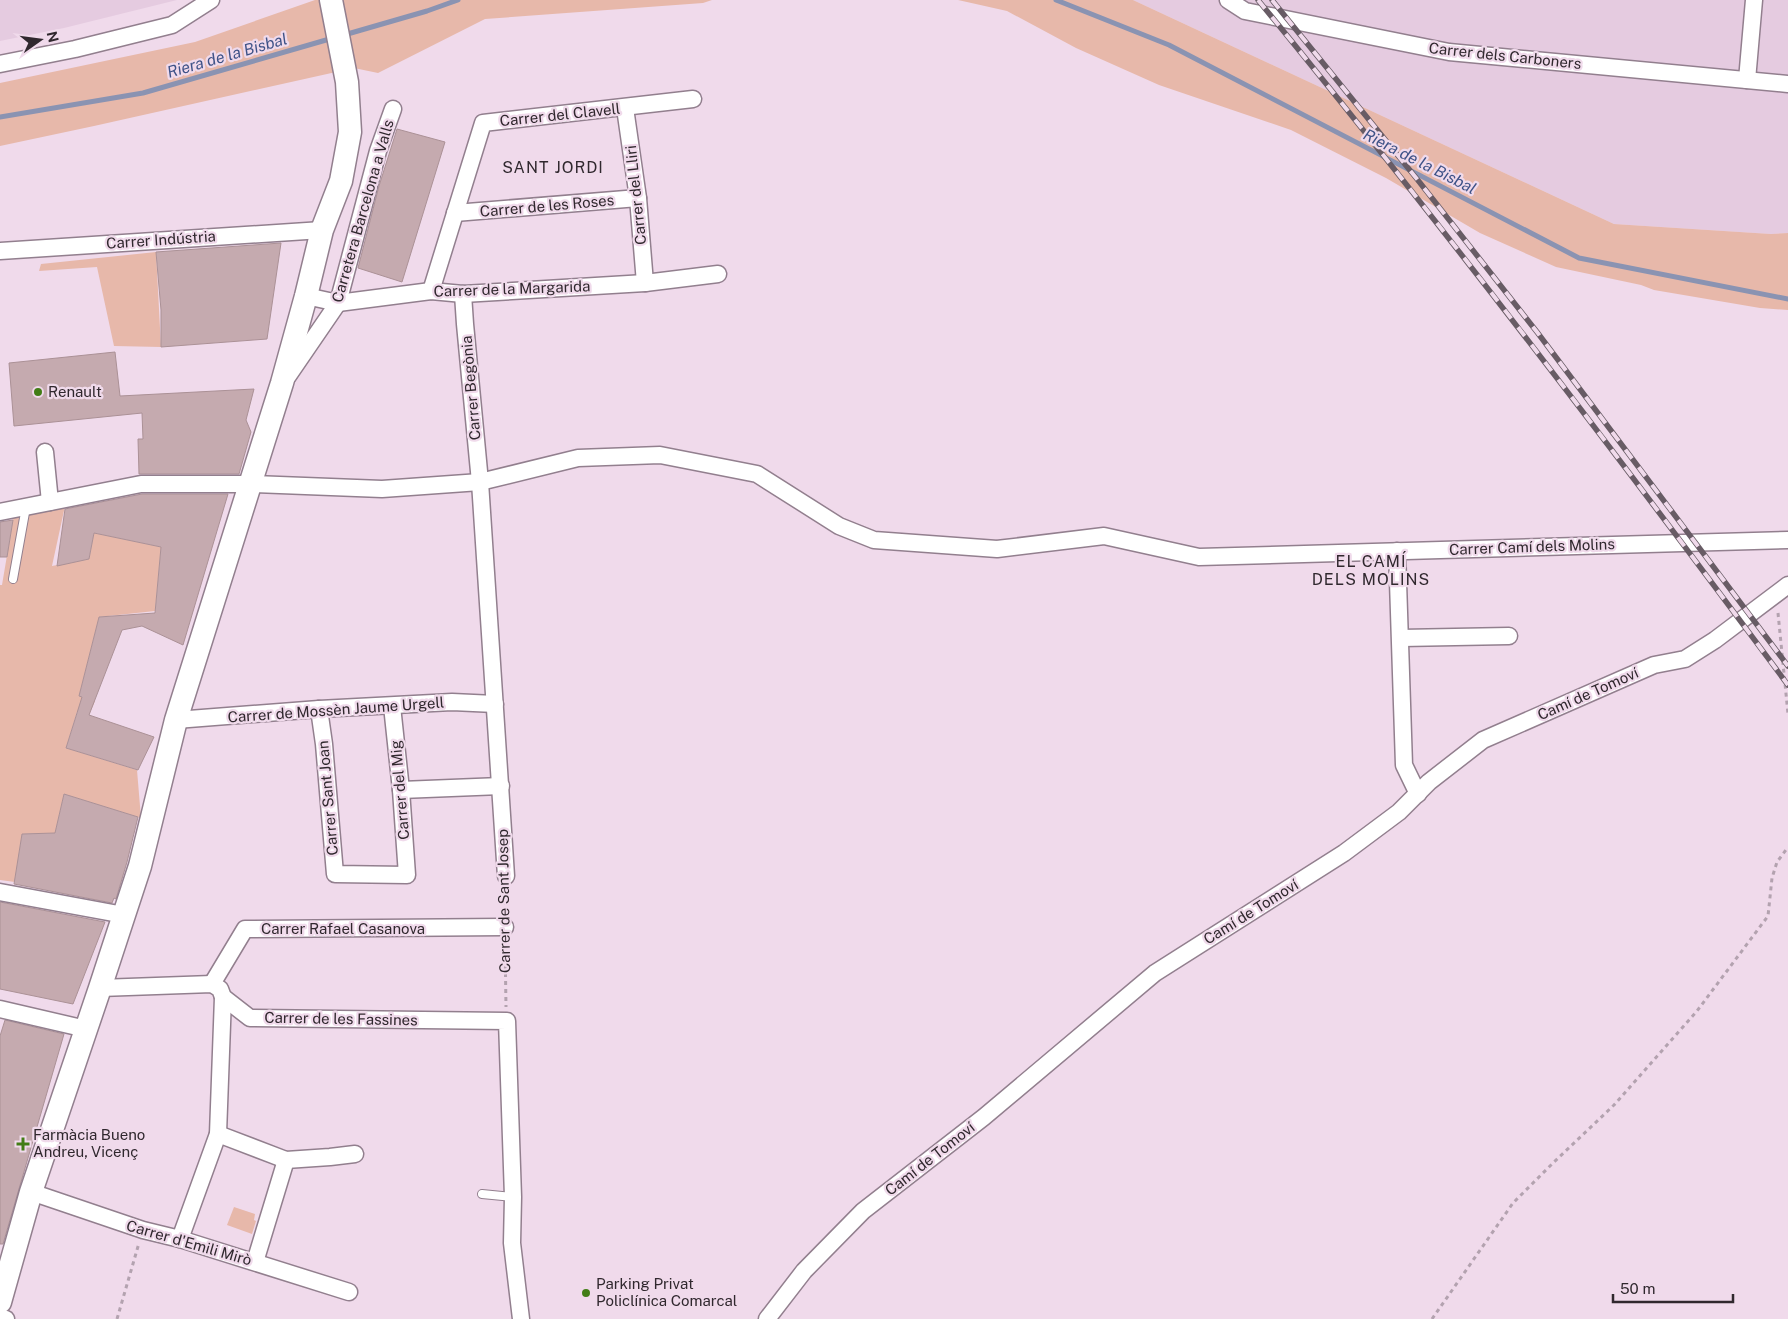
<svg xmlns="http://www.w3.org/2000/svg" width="1788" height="1319" font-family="'Public Sans',sans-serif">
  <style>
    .built { fill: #e5cbe0 }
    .green { fill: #e7b8aa }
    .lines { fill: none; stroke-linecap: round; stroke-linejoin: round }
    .stream { stroke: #8a93b2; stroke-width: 5 }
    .building { fill: #c5aaaf; stroke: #ab9196 }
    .lane-casing { stroke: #927f8e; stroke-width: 10 }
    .street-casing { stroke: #927f8e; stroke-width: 19 }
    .secondary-casing { stroke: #927f8e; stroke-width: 25 }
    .path { stroke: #b3a2af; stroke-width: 3; stroke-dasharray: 4 4; stroke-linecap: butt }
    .lane { stroke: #fff; stroke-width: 8 }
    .street { stroke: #fff; stroke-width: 16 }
    .secondary { stroke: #fff; stroke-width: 22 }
    .rail-casing { stroke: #685c65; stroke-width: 5.5 }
    .rail { stroke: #f0daeb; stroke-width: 4; stroke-dasharray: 11; stroke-linecap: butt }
    .poi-dot { fill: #427d16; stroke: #f0daeb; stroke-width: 2 }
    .labels { text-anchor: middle; stroke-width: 4.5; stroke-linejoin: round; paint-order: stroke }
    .street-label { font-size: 15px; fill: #30282e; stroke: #f0daeb }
    .poi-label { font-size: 15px; fill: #30282e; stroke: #f0daeb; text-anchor: start }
    .water-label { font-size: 16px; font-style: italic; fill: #3e5287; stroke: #f0daeb }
    .neighbourhood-label { font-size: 16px; letter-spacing: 1px; fill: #30282e; stroke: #f0daeb }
  </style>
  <rect width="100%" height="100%" fill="#f0daeb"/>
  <g class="built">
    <polygon points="0,0 177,0 64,28 0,41"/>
    <polygon points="1133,0 1788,0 1788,233 1771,234 1614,224"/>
  </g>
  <g class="green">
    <polygon points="315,0 712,0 703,3 485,19 378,73 354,68 94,126 0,146 0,83 195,42"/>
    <polygon points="958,0 1133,0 1614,224 1771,234 1788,233 1788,310 1760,308 1654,290 1641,285 1556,267 1480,233 1386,178 1291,130 1159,85 1076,48 1007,11"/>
    <polygon points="156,252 161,347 114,346 97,267 39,271 41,264"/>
    <polygon points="65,506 52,566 89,559 94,533 161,547 155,611 99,617 79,696 95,701 89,715 77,712 66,748 137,770 141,818 64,794 55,833 22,834 15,882 0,880 0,585 2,585 14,514"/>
    <polygon points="234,1207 255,1214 254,1220 256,1221 252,1234 227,1225"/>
  </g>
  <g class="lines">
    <g class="stream">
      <polyline points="1056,0 1169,45 1579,258 1788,299"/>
      <polyline points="344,35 427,11 458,0"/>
      <polyline points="0,117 143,93 333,38"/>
    </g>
  </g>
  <g class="building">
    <polygon points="397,129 445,142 402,282 358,268 379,186"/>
    <polygon points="281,243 267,339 161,347 161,310 156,252"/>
    <polygon points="115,352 120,396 254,389 246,420 251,432 239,474 139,474 138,439 143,439 142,413 14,426 9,363"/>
    <polygon points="142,494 228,494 183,645 142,626 122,630 89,715 154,737 138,770 66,748 82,697 79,696 99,617 155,613 161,547 94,533 89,559 57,566 65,509"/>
    <polygon points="13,520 7,557 0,557 0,522"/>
    <polygon points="64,794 138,817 127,862 116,899 114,898 112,903 14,884 22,834 55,833"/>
    <polygon points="0,902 105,922 73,1004 0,989"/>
    <polygon points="5,1020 64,1034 3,1244 0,1244 0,1036"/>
  </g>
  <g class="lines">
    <g class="lane-casing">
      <g id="lane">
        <polyline points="13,579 26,507"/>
        <polyline points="482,1194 513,1197"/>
      </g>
    </g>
    <g class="street-casing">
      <g id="street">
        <polyline points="1228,0 1245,11 1449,52 1788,84"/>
        <polyline points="0,64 75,49 172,25 211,0"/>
        <polyline points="1747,80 1754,0"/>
        <polyline points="625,108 638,198 645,283"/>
        <polyline points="455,213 638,198"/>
        <polyline points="0,251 322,230"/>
        <polyline points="431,291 483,123 693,99"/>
        <polyline points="463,294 465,324 480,482 506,876"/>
        <polyline points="306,296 338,303 431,291 463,294 645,283 718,274"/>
        <polyline points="288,376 338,303 378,151 393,109"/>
        <polyline points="45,452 50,502"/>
        <polyline points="0,512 141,484 252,484 382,489 480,482 578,458 660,455 757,474 839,526 874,540 997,549 1104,536 1199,557 1788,540"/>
        <polyline points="1397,551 1404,765 1418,794"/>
        <polyline points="1401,638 1509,636"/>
        <polyline points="319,709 324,744 335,874 407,875 401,790 392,706"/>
        <polyline points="176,720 319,709 452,702 495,704"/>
        <polyline points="401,790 501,786"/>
        <polyline points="0,892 124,915"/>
        <polyline points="212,984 245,929 505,927"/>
        <polyline points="100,988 212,984 220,989 223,997 250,1018 507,1021 513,1197 512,1243 521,1319"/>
        <polyline points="0,1009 86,1029"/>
        <polyline points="218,1134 286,1160 330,1157 355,1154"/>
        <polyline points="31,1192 143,1230 180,1239 349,1292"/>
        <polyline points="180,1239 218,1134 223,997"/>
        <polyline points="255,1262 286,1160"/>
        <polyline points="0,1317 6,1319"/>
        <polyline points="767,1319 804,1271 863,1211 984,1117 1155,973 1344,853 1399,812 1429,782 1483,740 1654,665 1685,659 1715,640 1788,585"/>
      </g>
    </g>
    <g class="secondary-casing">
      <polyline id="secondary" points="0,1302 31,1192 100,988 140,866 176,720 282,383 306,296 322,230 341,181 350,132 347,82 331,0"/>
    </g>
    <g class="path">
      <polyline points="1778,613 1788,714"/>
      <polyline points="505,913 506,891"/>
      <polyline points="505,941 506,1007"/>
      <polyline points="117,1319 139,1243"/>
      <polyline points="1432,1319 1513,1203 1553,1163 1614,1105 1697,1011 1768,916 1772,878 1777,862 1788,847"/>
    </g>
    <use href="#lane" class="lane"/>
    <use href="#street" class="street"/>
    <use href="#secondary" class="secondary"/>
    <g class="rail-casing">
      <g id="rail">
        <path d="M1258,0C1441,223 1616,453 1788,685"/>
        <polyline points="1272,0 1417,179 1537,332 1788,666"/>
      </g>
    </g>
    <use href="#rail" class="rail"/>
  </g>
  <g class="poi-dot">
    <circle cx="38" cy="392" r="5"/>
    <path d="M20.5 1136.5h5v5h5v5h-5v5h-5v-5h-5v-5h5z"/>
    <circle cx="586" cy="1293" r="5"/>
  </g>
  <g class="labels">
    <g class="street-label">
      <text transform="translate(1505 56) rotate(6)" y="5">Carrer dels Carboners</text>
      <text transform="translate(560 115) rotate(-6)" y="5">Carrer del Clavell</text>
      <text transform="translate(636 195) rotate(-96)" y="5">Carrer del Lliri</text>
      <text transform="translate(547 206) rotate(-5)" y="5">Carrer de les Roses</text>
      <text transform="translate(363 211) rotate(-74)" y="5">Carretera Barcelona a Valls</text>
      <text transform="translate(161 240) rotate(-4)" y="5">Carrer Indústria</text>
      <text transform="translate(512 289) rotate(-2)" y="5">Carrer de la Margarida</text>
      <text transform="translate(471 388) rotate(-95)" y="5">Carrer Begònia</text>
      <text transform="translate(1532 547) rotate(-2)" y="5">Carrer Camí dels Molins</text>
      <text transform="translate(1588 694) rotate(-24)" y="5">Camí de Tomoví</text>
      <text transform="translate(336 710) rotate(-4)" y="5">Carrer de Mossèn Jaume Urgell</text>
      <text transform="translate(400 790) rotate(-95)" y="5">Carrer del Mig</text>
      <text transform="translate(328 798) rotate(-95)" y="5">Carrer Sant Joan</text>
      <text transform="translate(504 901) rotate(-91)" y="5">Carrer de Sant Josep</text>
      <text transform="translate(1251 912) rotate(-32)" y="5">Camí de Tomoví</text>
      <text x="343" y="934">Carrer Rafael Casanova</text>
      <text transform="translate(341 1019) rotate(1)" y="5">Carrer de les Fassines</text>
      <text transform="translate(930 1159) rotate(-38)" y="5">Camí de Tomoví</text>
      <text transform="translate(189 1243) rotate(16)" y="5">Carrer d'Emili Mirò</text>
    </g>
    <g class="poi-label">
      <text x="48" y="397">Renault</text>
      <text x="33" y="1140">Farmàcia Bueno<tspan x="33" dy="17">Andreu, Vicenç</tspan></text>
      <text x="596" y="1289">Parking Privat<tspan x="596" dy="17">Policlínica Comarcal</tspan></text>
    </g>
    <g class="water-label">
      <text transform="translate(227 55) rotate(-16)" y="6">Riera de la Bisbal</text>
      <text transform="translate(1420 161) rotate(27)" y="6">Riera de la Bisbal</text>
    </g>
    <g class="neighbourhood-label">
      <text x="553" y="173">SANT JORDI</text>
      <text x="1371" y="567">EL CAMÍ<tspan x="1371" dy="18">DELS MOLINS</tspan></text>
    </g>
  </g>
  <g transform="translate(40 40) rotate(76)" stroke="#f0daeb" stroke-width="4" paint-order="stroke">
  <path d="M0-4L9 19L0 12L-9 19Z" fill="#30282e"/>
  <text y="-8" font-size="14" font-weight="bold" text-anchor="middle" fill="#30282e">N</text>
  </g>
  <path d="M1613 1294v8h120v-8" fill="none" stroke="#30282e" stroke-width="2.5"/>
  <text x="1620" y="1294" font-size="15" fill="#30282e" stroke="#f0daeb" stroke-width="4" paint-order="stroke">50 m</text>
</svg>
